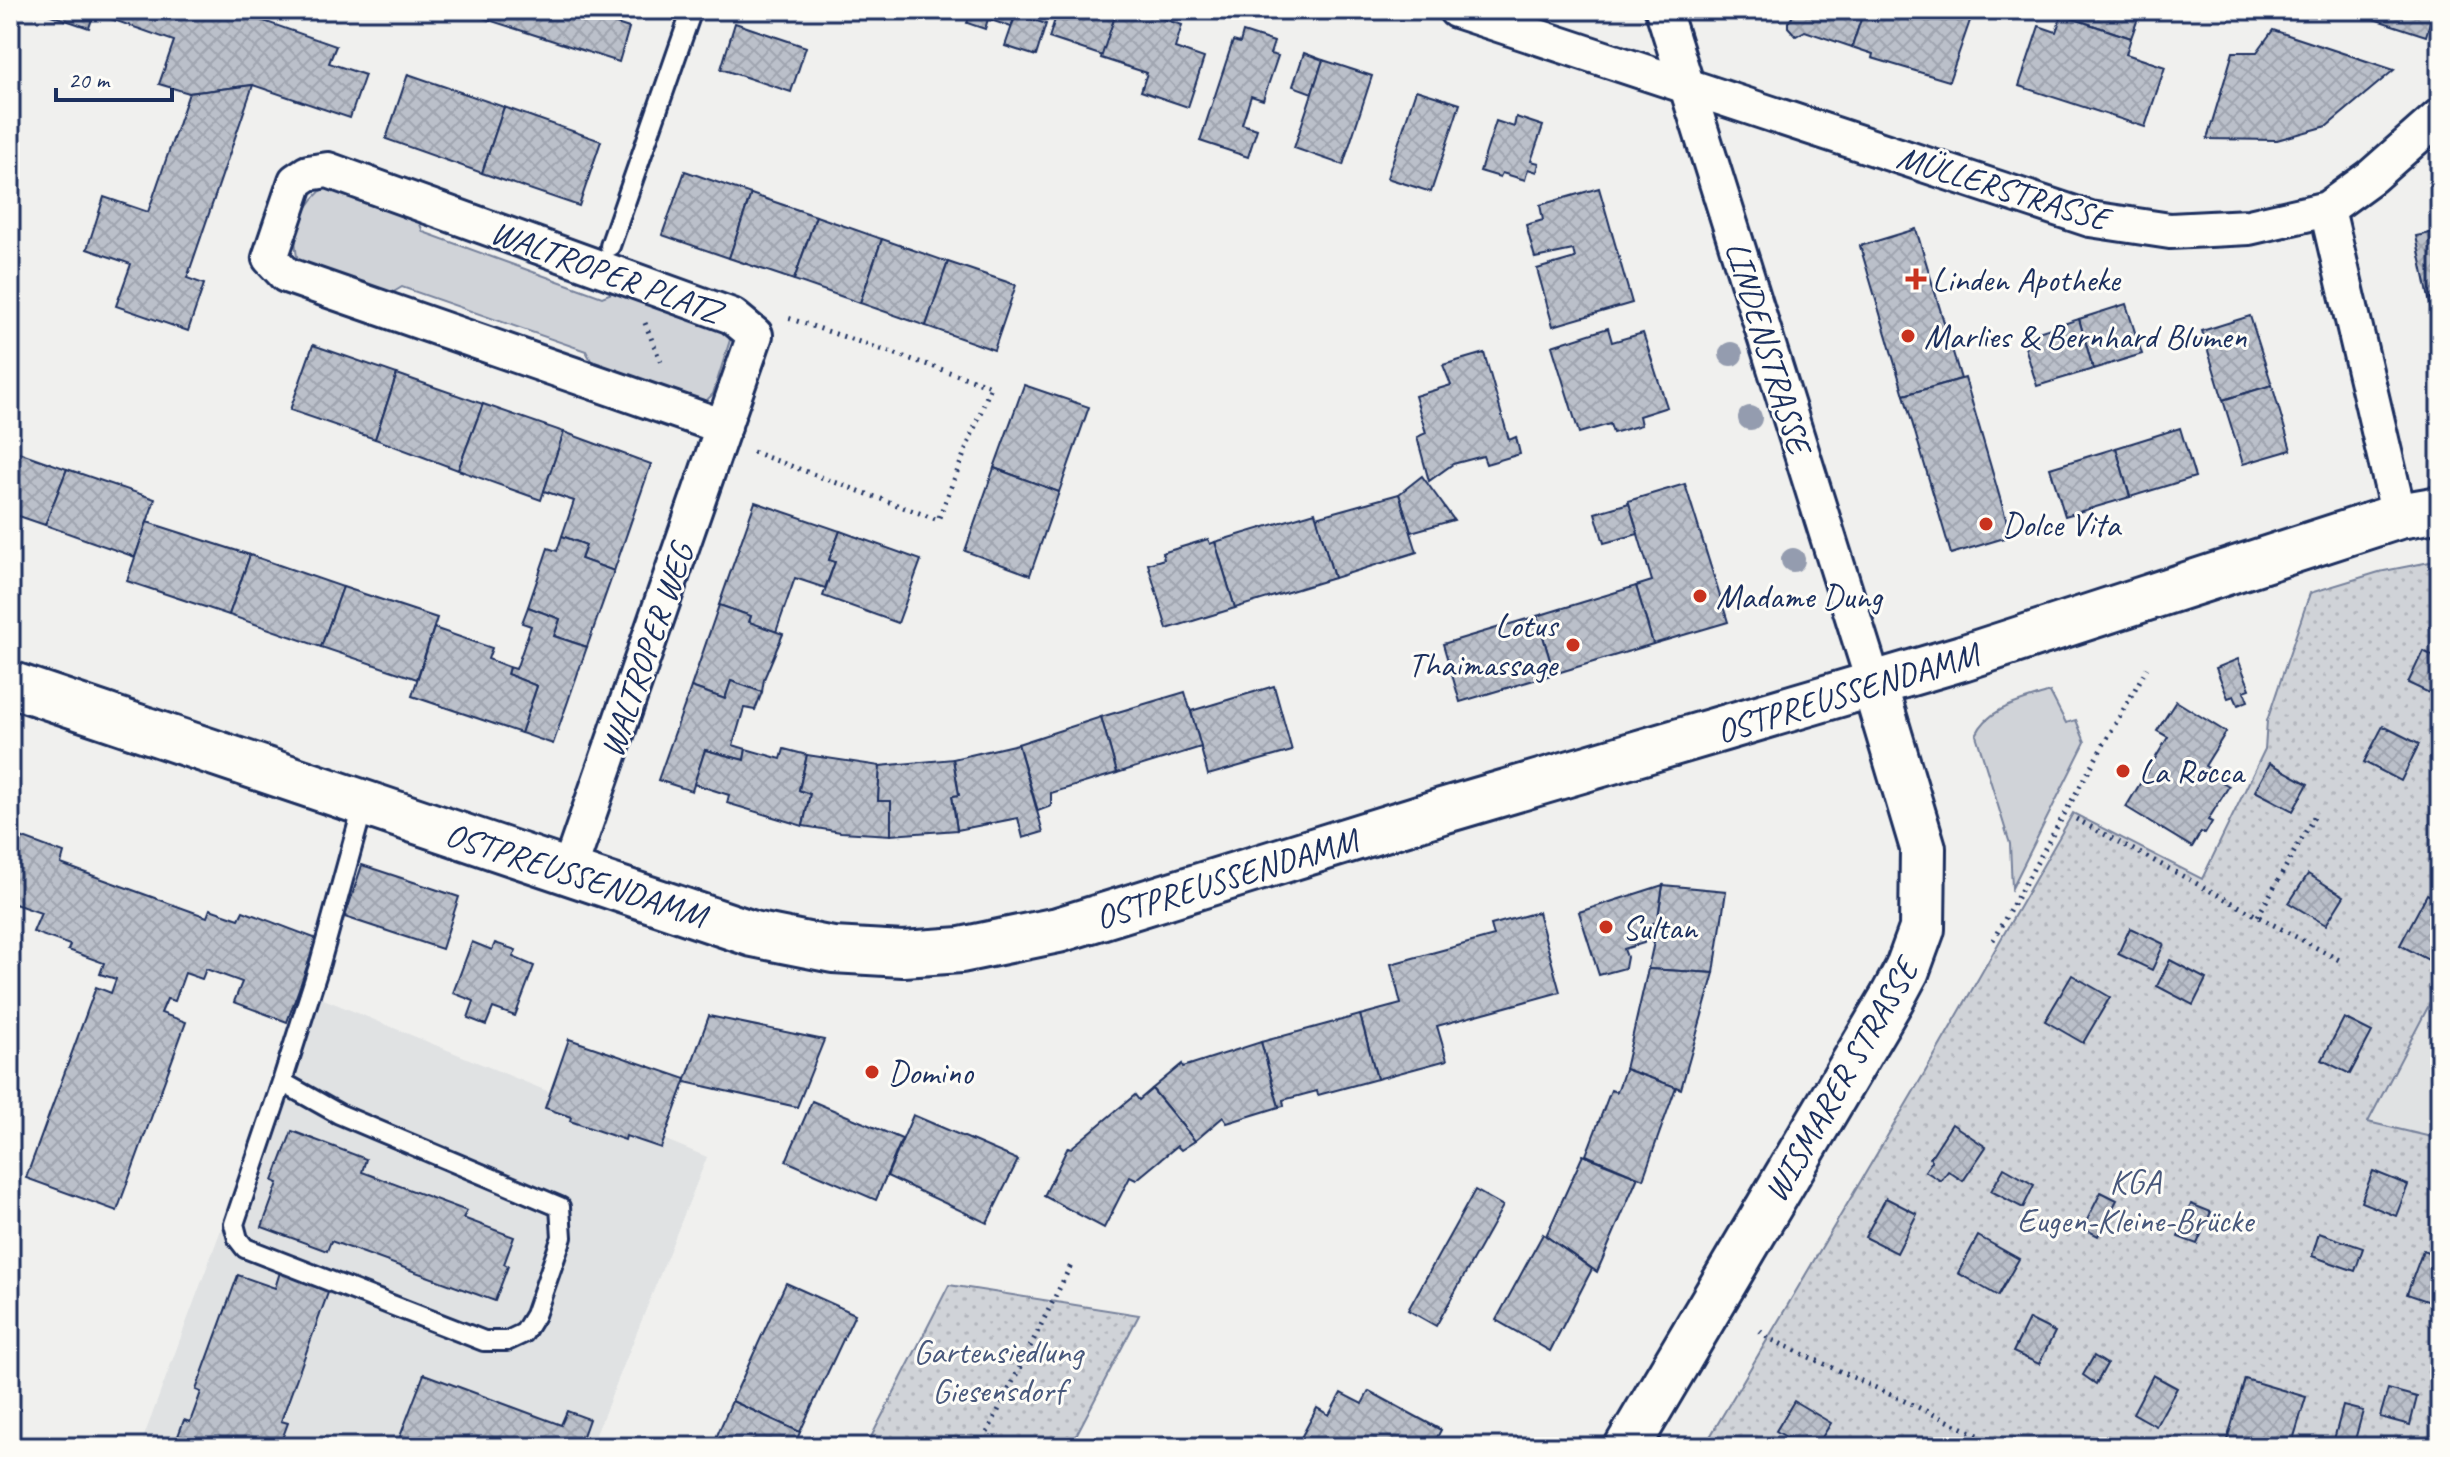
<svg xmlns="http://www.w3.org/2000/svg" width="2450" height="1457" font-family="Caveat,sans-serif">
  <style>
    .built { fill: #e0e2e3 }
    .grass { fill: #d0d3d8; stroke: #76819b; stroke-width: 2 }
    .garden { fill: url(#garden-dots); stroke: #76819b; stroke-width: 2 }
    .building { fill: url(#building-cross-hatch); stroke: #1b2f5e; stroke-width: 2 }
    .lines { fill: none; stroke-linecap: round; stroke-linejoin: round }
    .service-casing { stroke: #1b2f5e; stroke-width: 24 }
    .minor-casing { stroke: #1b2f5e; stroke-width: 40 }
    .secondary-casing { stroke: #1b2f5e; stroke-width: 50 }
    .path { stroke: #1b2f5e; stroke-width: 5; stroke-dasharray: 2 6; stroke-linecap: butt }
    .service { stroke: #fdfcf7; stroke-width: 18 }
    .minor { stroke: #fdfcf7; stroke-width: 34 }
    .secondary { stroke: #fdfcf7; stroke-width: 44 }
    .tree { fill: #949caf }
    .poi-dot { fill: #c8321e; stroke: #fdfcf7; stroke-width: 3 }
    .labels { text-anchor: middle; stroke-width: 6; stroke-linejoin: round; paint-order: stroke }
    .street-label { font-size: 34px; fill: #1b2f5e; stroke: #fdfcf7 }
    .poi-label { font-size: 34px; fill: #1b2f5e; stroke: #fdfcf7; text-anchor: start }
    .park-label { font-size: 34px; fill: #48587c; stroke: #fdfcf7 }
  </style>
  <defs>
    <pattern id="garden-dots" width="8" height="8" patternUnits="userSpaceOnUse" patternTransform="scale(2)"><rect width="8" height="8" fill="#d0d3d8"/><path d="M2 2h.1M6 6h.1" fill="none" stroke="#b2b5bc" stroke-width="1.8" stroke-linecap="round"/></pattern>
    <pattern id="building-cross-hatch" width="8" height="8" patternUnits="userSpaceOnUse" patternTransform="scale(2)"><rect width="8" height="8" fill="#bbc0ca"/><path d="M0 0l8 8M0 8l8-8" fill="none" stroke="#a0a5b0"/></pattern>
  </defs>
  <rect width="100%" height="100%" fill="#f0f0ee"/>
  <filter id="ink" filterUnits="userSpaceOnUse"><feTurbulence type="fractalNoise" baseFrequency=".0125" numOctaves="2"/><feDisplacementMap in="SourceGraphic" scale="16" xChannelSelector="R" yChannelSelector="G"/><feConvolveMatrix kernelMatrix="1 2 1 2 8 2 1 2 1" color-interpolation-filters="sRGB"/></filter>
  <g filter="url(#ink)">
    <g class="built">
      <polygon points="2440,984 2440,1139 2368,1122"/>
      <polygon points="309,993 707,1157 591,1447 140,1447"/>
    </g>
    <g class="grass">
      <path d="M331,183L416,214L423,232L602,297L624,288L725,330L730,340L713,394L706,401L695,404L596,370L586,351L402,287L382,299L299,263C288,233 305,200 331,183Z"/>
      <path d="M2050,692L2066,723L2076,720L2085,742L2012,888L2010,844L1976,735C1988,707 2024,701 2050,692Z"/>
    </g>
    <g class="garden">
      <polygon points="2440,560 2440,984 2368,1122 2440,1139 2440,1447 1704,1447 1925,1072 2073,813 2202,879 2265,749 2267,721 2310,593 2379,572"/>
      <polygon points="949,1285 1139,1315 1070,1447 866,1447"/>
    </g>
    <g class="building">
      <polygon points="36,10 232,10 336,46 329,63 365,75 350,118 253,85 189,93 159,84 174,41 94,13 89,28"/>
      <polygon points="472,10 572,10 629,28 619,62 470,14"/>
      <polygon points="947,10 1017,10 1011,27 988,19 985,29 967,23 969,18"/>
      <polygon points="1058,10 1117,10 1103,56 1049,38"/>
      <polygon points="1117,10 1136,10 1182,25 1175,48 1204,58 1188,107 1141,91 1147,73 1101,58"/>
      <polygon points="1789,10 1864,10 1852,47 1805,31 1796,36 1788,27 1788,22 1792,18"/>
      <polygon points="1864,10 1957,10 1972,15 1949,81 1872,58 1873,54 1852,47"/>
      <polygon points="2064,10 2141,10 2131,38 2062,15"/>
      <polygon points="2346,10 2434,10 2426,36"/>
      <polygon points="1016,14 1046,24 1036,56 1005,46"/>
      <polygon points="2062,15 2131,38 2126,54 2165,67 2145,127 2019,86 2039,26 2056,32"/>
      <polygon points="735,23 806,47 791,92 721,69"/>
      <polygon points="2273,30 2394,70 2327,126 2277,140 2207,139 2233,52 2257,52"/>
      <polygon points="1243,32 1274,42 1270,54 1278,56 1263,100 1251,96 1242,124 1257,129 1248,157 1200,141 1233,41 1240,43"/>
      <polygon points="1304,53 1323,60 1312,93 1293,86"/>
      <polygon points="1323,60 1372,76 1343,165 1294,148"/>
      <polygon points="408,74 504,107 482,173 386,139"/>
      <polygon points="253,85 187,278 204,284 188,331 116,306 131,264 87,249 104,197 148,212 189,93"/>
      <polygon points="1416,90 1460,104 1431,192 1387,178"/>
      <polygon points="504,107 601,141 579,206 482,173"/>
      <polygon points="1516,117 1543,126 1531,161 1539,163 1537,172 1528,169 1525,180 1502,173 1500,177 1480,171 1496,121 1514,127"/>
      <polygon points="685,171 751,194 729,258 662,235"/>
      <polygon points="1599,188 1632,303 1553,326 1537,269 1575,258 1573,250 1535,258 1526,225 1543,220 1540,205"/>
      <polygon points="751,194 816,216 794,280 729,258"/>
      <polygon points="816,216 882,239 860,303 794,280"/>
      <polygon points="1916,229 1961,379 1904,395 1860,246"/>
      <polygon points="2440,231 2440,296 2429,299 2416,236"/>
      <polygon points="882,239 948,262 926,326 860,303"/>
      <polygon points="948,262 1016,285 994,350 926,326"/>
      <polygon points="2440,296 2440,351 2429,299"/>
      <polygon points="2126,304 2142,354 2093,369 2079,319"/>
      <polygon points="2250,316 2272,385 2223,400 2202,331"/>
      <polygon points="2079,319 2093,369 2037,386 2022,337"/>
      <polygon points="1608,328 1612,342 1643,333 1667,407 1639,416 1641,425 1613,433 1610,424 1579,433 1552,346"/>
      <polygon points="313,345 397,374 375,439 290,410"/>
      <polygon points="1484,353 1509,440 1516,437 1520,454 1486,464 1483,456 1453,464 1429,481 1417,437 1426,433 1415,396 1451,385 1443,365"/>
      <polygon points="397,374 483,404 458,470 375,439"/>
      <polygon points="1965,378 2011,536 1951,554 1904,395"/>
      <polygon points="1024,385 1089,407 1059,492 994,468"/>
      <polygon points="2272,385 2291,450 2243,464 2223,400"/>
      <polygon points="483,404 564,432 541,500 458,470"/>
      <polygon points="2180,428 2195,477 2130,497 2116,448"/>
      <polygon points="564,432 651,464 614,571 581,559 586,545 562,536 574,501 544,491"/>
      <polygon points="2116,448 2130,497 2065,516 2050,468"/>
      <polygon points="10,449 67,469 45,525 10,513"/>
      <polygon points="994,468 1059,492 1030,575 965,551"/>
      <polygon points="67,469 155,499 135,557 45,525"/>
      <polygon points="1422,476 1454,520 1411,532 1399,494"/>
      <polygon points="1685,484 1728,622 1653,644 1636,586 1652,581 1628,501"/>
      <polygon points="1399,494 1417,552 1334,578 1316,517"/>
      <polygon points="755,502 840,531 829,560 835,562 825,588 795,578 776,632 749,622 751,616 719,605"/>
      <polygon points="1629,503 1638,534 1604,543 1595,513"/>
      <polygon points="1315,512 1334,578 1235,608 1215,542"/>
      <polygon points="147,522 250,555 229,615 127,581"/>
      <polygon points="840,531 921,560 898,623 823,596 835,562 829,560"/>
      <polygon points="562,536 586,545 581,559 614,571 587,647 554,636 560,619 528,607 548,548 557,551"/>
      <polygon points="1208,539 1210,544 1215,542 1235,608 1167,629 1148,564 1164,559 1162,553"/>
      <polygon points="250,555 343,587 321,647 229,615"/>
      <polygon points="1636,586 1653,644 1554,674 1537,616"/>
      <polygon points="343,587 437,618 417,679 321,647"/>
      <polygon points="719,605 751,616 749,622 783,634 764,679 762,692 731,681 725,699 691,687"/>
      <polygon points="528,607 560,619 554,636 587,647 553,744 521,733 537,686 507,674 509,667 516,669 531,626 522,623"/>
      <polygon points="1537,616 1554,674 1460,702 1443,644"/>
      <polygon points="434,628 492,648 488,659 509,667 507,674 537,686 521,733 412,696"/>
      <polygon points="2423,651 2440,659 2440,698 2408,683"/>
      <polygon points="2238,659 2250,689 2244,691 2248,701 2238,705 2234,696 2228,698 2216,668"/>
      <polygon points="731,681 762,692 755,710 744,708 733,745 746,749 744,760 705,750 692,791 658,780 691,687 725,699"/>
      <polygon points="1274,686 1292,751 1208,775 1191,711"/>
      <polygon points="1185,692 1201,747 1117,773 1101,717"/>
      <polygon points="2176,701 2226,732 2205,766 2212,770 2209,774 2229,786 2208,820 2212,822 2205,834 2201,832 2192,847 2126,807 2168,737 2157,731"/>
      <polygon points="1101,717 1117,773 1051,793 1051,806 1038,811 1018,744"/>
      <polygon points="2383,726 2419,744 2401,781 2364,762"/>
      <polygon points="1018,744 1043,832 1023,838 1018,818 957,830 952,796 959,795 953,759"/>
      <polygon points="746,749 781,759 784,749 807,755 799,790 810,794 803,826 727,803 729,795 694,784 705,750 744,760"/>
      <polygon points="807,755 880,766 878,801 891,801 891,835 841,832 803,826 810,794 799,790"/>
      <polygon points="953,759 959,795 952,796 957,830 891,835 891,801 878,801 880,766"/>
      <polygon points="2270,763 2308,784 2293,811 2255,791"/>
      <polygon points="10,833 64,853 61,864 207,917 210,909 239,919 243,911 317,939 287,1022 234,1002 242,982 206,969 202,979 185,973 175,1001 167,999 161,1013 186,1022 117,1211 26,1178 96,987 111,993 116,979 100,974 104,963 68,950 70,945 33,932 41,913 15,904 10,918"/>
      <polygon points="362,865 459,897 442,949 345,917"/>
      <polygon points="2308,874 2344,896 2326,925 2289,903"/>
      <polygon points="1663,885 1726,891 1714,973 1648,969 1654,942 1650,941 1652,931 1653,923 1657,923"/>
      <polygon points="1663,885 1657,923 1653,923 1652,931 1646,933 1644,943 1624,949 1627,957 1625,968 1599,975 1579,912"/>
      <polygon points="2427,894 2440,901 2440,953 2434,963 2400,945"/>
      <polygon points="1538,912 1560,992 1437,1026 1447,1060 1377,1079 1360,1015 1401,1004 1391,964 1494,936 1491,925"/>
      <polygon points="2130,928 2164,944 2152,970 2118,954"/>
      <polygon points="472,942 492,950 495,943 516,950 513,957 534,966 515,1016 493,1008 486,1025 468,1018 474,1001 453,993"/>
      <polygon points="2170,960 2206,979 2193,1005 2157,986"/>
      <polygon points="1648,969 1714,973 1681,1089 1625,1069"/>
      <polygon points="2072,975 2110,997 2083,1043 2045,1021"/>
      <polygon points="1360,1015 1377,1079 1318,1095 1317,1091 1283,1100 1284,1106 1279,1107 1261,1042"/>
      <polygon points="709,1016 824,1040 797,1107 685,1082"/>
      <polygon points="2344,1018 2372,1032 2350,1074 2322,1060"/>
      <polygon points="569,1039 686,1079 661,1148 626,1136 625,1140 570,1121 571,1117 545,1108"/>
      <polygon points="1261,1042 1279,1107 1227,1123 1223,1117 1195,1141 1152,1089 1182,1064 1183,1067"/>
      <polygon points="1625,1069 1676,1087 1643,1179 1586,1155 1611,1090 1617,1092"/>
      <polygon points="1152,1089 1195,1141 1181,1150 1177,1146 1136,1180 1130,1177 1104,1228 1044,1196 1068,1147 1071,1148 1135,1095 1139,1100"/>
      <polygon points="812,1101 902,1139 876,1200 786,1161"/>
      <polygon points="913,1115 1018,1160 987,1223 887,1176"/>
      <polygon points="1952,1124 1986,1147 1963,1181 1948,1171 1941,1181 1925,1171 1932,1161 1930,1158"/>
      <polygon points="292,1131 366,1159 362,1172 467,1211 463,1218 514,1237 504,1264 508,1266 495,1301 331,1241 327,1251 262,1227 278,1183 273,1181"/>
      <polygon points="1583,1155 1638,1177 1597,1272 1546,1236"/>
      <polygon points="2004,1168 2034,1185 2023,1208 1991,1191"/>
      <polygon points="2373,1171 2408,1185 2396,1216 2361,1202"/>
      <polygon points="1475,1190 1503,1206 1436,1326 1408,1310"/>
      <polygon points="2101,1192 2117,1200 2098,1236 2083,1228"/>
      <polygon points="1886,1198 1917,1214 1897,1253 1865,1237"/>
      <polygon points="2191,1204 2211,1212 2197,1244 2178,1237"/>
      <polygon points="2319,1233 2363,1248 2355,1271 2312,1256"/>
      <polygon points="1543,1234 1592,1269 1550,1351 1496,1320"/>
      <polygon points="1978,1236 2019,1259 1998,1296 1958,1273"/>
      <polygon points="2423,1250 2440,1257 2440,1293 2436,1304 2407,1294"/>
      <polygon points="280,1272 329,1290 281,1421 288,1423 279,1447 174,1447 184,1420 190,1422 201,1392 196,1390 238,1275 275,1288"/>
      <polygon points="786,1283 855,1314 800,1432 732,1401"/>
      <polygon points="2029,1319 2055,1332 2039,1364 2013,1352"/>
      <polygon points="2094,1356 2107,1364 2096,1384 2083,1375"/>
      <polygon points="424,1374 561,1425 567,1411 589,1419 579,1447 396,1447"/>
      <polygon points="2153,1375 2177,1388 2156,1426 2133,1413"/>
      <polygon points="2245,1379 2306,1397 2291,1447 2225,1447"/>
      <polygon points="2388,1389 2417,1397 2410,1425 2380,1417"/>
      <polygon points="1369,1391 1441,1430 1432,1447 1296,1447 1317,1408 1329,1415 1341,1393 1362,1404"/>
      <polygon points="732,1401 800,1432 794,1447 712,1447"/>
      <polygon points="1794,1401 1831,1423 1816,1447 1803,1447 1776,1431"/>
      <polygon points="2343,1406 2363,1411 2353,1447 2332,1447"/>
    </g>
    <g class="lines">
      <g class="service-casing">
        <g id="service">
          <polyline points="610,246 692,10"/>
          <polyline points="282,1082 234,1224 238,1239 245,1248 484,1341 507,1341 524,1333 535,1315 562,1237 560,1207 339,1114 282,1082 320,963 364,803"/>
        </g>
      </g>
      <g class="minor-casing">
        <g id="minor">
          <polyline points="1456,10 2090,219 2170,231 2249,227 2327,209 2371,177 2440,116"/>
          <polyline points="1663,10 1874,684"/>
          <polyline points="2327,209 2399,516"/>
          <polyline points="568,873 755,335 732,316 328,170 308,173 296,181 270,258 286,275 724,427"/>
        </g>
      </g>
      <g class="secondary-casing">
        <g id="secondary">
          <polyline points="10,684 753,934 833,950 903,954 961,950 1058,930 1442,811 1962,658 2399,516 2440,509"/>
          <polyline points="1627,1447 1892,998 1907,970 1922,929 1923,848 1874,684"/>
        </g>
      </g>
      <g class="path">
        <polyline points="645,323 662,365"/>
        <polyline points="753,452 938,520 991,386 788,318"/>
        <polyline points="2076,819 2343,962"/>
        <polyline points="2258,916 2315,815"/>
        <polyline points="1993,940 2147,668"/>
        <polyline points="1760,1331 1768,1338 2004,1447"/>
        <polyline points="980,1447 1073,1261"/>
      </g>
      <use href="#service" class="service"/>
      <use href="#minor" class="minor"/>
      <use href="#secondary" class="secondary"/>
    </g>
    <g class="tree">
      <circle cx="1731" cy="354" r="12"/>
      <circle cx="1750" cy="418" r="12"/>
      <circle cx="1793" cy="560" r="12"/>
    </g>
  </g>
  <g class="poi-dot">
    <path d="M1912 267h8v8h8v8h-8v8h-8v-8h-8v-8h8z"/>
    <circle cx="1908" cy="336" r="8"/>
    <circle cx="1986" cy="524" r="8"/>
    <circle cx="1700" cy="596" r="8"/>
    <circle cx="1573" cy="645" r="8"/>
    <circle cx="2123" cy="771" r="8"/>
    <circle cx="1606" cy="927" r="8"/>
    <circle cx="872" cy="1072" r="8"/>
  </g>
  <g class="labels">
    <g class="street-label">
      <text transform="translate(2003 187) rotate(17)" y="12">MÜLLERSTRASSE</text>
      <text transform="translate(606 271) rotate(20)" y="12">WALTROPER PLATZ</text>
      <text transform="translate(1769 347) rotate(73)" y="12">LINDENSTRASSE</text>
      <text transform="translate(646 650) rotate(-71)" y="12">WALTROPER WEG</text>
      <text transform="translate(1847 692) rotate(-17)" y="12">OSTPREUSSENDAMM</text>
      <text transform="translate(576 874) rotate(18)" y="12">OSTPREUSSENDAMM</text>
      <text transform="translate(1226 878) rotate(-17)" y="12">OSTPREUSSENDAMM</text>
      <text transform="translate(1840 1080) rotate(-60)" y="12">WISMARER STRASSE</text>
    </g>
    <g class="poi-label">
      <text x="1932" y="291">Linden Apotheke</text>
      <text x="1924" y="348">Marlies &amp; Bernhard Blumen</text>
      <text x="2002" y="536">Dolce Vita</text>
      <text x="1716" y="608">Madame Dung</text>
      <text x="1557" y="637" text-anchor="end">Lotus<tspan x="1557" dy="39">Thaimassage</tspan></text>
      <text x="2139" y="783">La Rocca</text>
      <text x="1622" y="939">Sultan</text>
      <text x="888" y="1084">Domino</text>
    </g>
    <g class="park-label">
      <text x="2135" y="1193">KGA<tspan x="2135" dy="39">Eugen-Kleine-Brücke</tspan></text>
      <text x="998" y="1363">Gartensiedlung<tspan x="998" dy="39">Giesensdorf</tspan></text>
    </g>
  </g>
  <rect width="2450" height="1457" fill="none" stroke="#fdfcf7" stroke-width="40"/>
  <rect x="20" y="20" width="2410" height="1417" fill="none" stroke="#1b2f5e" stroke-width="3" filter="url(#ink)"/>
  <path d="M56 88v12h116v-12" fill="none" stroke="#1b2f5e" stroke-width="4"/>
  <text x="68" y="88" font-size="24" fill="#1b2f5e" stroke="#fdfcf7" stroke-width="6" paint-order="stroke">20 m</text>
</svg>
